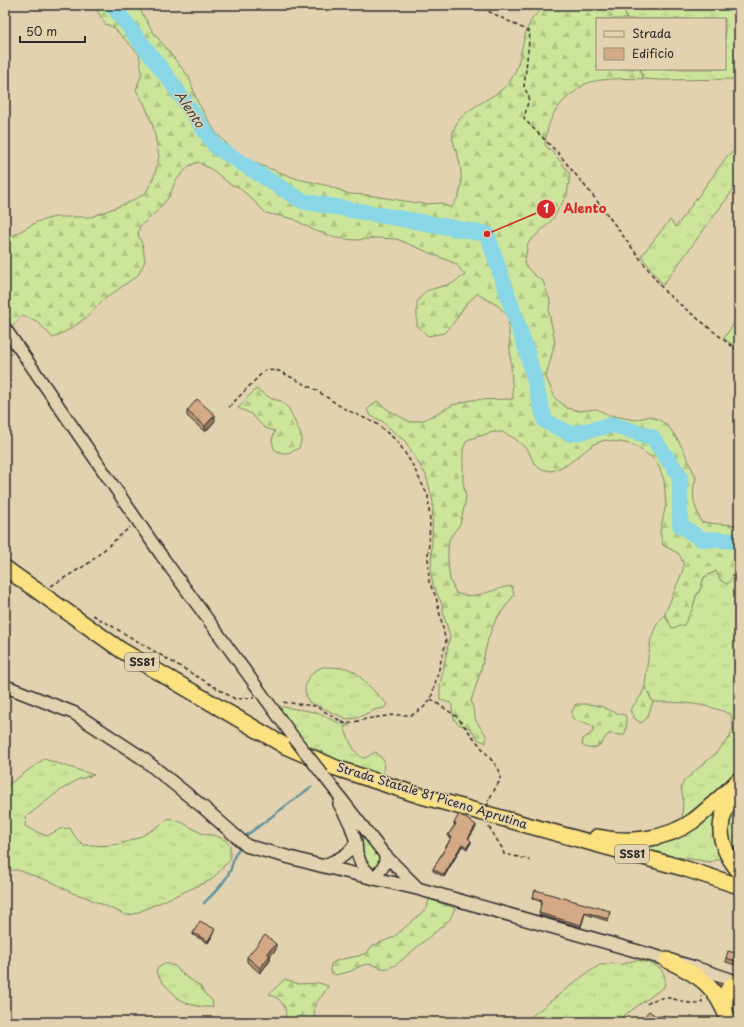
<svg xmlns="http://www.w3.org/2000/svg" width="744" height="1027" font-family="'Playpen Sans',sans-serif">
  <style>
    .grass { fill: url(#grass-tufts); stroke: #7c8862 }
    .forest { fill: url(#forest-firs); stroke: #7c8862 }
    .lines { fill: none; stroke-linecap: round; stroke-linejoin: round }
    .stream { stroke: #63929b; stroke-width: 2.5 }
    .river { stroke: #88d6e6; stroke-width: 16 }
    .tertiary-casing { stroke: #2b2b2b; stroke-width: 14 }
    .secondary-casing { stroke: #2b2b2b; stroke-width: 15 }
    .trunk-casing { stroke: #2b2b2b; stroke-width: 18 }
    .path { stroke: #2b2b2b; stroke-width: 1.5; stroke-dasharray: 4 3; stroke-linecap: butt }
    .tertiary { stroke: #e3d2af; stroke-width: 11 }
    .secondary { stroke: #e3d2af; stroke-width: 12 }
    .trunk { stroke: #fbe180; stroke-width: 15 }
    .tertiary-bridge-casing { stroke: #2b2b2b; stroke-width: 14; stroke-linecap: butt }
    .path-bridge { stroke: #2b2b2b; stroke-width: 1.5; stroke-dasharray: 4 3; stroke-linecap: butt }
    .tertiary-bridge { stroke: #e3d2af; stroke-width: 11 }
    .wall { fill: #b69273; stroke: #2b2b2b }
    .shaded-wall { fill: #94775e; stroke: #2b2b2b }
    .building { fill: #d4aa86; stroke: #2b2b2b }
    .labels { text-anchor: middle; stroke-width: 3; stroke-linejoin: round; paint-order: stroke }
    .shield { fill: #e3d2af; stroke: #625d53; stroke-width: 1 }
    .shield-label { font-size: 11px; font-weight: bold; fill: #2b2b2b }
    .street-label { font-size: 12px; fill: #2b2b2b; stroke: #e3d2af }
    .water-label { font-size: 13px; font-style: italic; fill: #394547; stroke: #e3d2af }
    .leader { fill: none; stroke: #d62828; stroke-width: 1.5 }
    .callout-dot { fill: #d62828; stroke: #e3d2af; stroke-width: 1.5 }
    .mark-label { font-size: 12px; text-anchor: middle; font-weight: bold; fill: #fff }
    .callout-label { font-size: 13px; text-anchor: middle; font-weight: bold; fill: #d62828; stroke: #e3d2af; stroke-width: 3; stroke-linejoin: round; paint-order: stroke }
  </style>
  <defs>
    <pattern id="grass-tufts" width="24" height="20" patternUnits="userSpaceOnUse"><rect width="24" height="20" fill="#cde59a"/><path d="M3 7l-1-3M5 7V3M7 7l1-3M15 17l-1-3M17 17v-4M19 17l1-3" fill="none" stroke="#b0c585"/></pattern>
    <pattern id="forest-firs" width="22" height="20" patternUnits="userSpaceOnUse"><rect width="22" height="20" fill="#cde59a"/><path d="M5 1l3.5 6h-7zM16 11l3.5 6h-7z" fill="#b0c585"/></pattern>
  </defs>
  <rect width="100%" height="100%" fill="#e3d2af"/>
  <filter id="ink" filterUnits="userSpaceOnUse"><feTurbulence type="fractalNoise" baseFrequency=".025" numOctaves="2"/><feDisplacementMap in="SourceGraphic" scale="8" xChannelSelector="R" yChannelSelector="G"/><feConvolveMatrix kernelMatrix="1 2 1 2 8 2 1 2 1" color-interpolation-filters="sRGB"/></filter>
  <g filter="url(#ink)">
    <g class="grass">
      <polygon points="627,5 739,5 739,79 660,80 643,79 640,69 725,69 725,19 626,19 625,10"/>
      <polygon points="739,149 739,182 663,285 641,256 670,220 676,227 728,155"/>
      <path d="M739,565V770L720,790L676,825L682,818L683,798L681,787L684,781L696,770L714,755L730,737L733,728L731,714C704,703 682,702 653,702L645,687L648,658L651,639L656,626L665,614L668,622L692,610L696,596L700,590L704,577L716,571L721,581L732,578L735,566Z"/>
      <path d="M323,667L347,668L356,673L387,704L384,708L374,710L357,718L347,719L309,702C300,687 308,672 323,667Z"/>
      <path d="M270,705L315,712L339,723L350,725L344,727C347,734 355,759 365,758C368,757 373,753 376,752L384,761L383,774L377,778L330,762L327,754L298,741Z"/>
      <path d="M44,759L94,775L79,779L59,791L26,817L25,826L34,831L47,836L60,829L70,828L76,838L83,845C93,845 103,846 112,845C132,843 154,831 169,818L183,823L201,833L216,836L225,840L230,846V860L211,880L152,906L134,914L126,915L83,896L72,893L54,883L18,870H5V787Z"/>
      <path d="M739,794V857C731,843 722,829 728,813C730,807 736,800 739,794Z"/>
      <polygon points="720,806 723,857 710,862 665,855 633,845"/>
      <polygon points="362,837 365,838 382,858 376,873 362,861 360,839"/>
      <path d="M636,960C653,963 669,967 664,987L615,1022H524L583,976L600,965L612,963L620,965Z"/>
      <polygon points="164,964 169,964 175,966 185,976 200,986 205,994 212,1000 213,1007 201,1007 186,1003 179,999 164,984 156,972 158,968"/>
    </g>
    <g class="forest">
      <path d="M94,5H135L139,8L153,32L189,77L197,101L216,133L236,153L260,165L298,179L329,186L349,194L367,195L424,204L441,203L451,208C453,204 458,199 459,195C463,186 461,165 458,156C456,149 451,140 453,132C460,105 500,100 512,78C522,61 521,40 530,23C533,16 541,10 546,5H627L625,10L626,19H597V69H640L643,79C628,78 598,78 585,84C580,87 575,92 570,95C553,110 547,123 545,145L557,157L570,174L567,195L552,220L528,243L524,264L534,275L543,281L550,301L549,313L555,342L546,377L555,398L567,408L580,411L596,409L609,415L635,420L650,416C654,418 660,420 664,423C678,434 689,462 696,478C690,495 695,506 701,522L718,524L739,525V565L735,566L732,578L727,584L721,581L716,571L704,577L700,590L696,596L692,610L684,625L672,628L665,614L683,570V562L679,554L663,545L660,532L666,504L664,480L657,462L650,456L634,445L625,443L605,440L594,444L568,464L552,471L540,469L533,461L528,450L514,438L502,432H493L467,440L463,449V482L466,497L464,508L460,524L449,539L448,549V563L450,580L456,593C476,601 493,588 512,586L514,595L495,621L488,639L480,673L471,701L476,721L486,735V743L478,739L470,728L458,724L454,719L451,703L440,700V685L450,636L444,616L442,604L433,585L431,573L433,502L426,475L405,441L396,434L382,421L371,416L367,410L377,401L388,410L410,422L424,420L453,405L471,400L513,399L508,315L497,305L477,294L466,304L454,322L444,333L428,336L417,325V302L426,291L453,283L465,275L456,264L397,239L376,238L356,240L336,238L313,230L294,219L266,213L250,197L237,186L231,185L214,171L198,162L189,166L176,180L169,197L153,215L140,226L138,234L143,247L145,261L138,275L102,301L87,317L70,329L53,338L37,321L22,316L13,326L5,320V240L37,222L55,217H91L130,202L146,193L155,174L159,156L153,126L145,105L136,90L142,73L139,54L113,27L105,24Z"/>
      <polygon points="739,317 739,351 724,338"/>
      <path d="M256,389L272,399L281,401L289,409L302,437L299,448C289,453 284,456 274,449L272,440L275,431L265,428L250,413L238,408Z"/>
      <polygon points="645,687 653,702 647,718 641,723 634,718 630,710 641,696"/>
      <path d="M576,704C584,704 595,704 603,707C610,710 616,714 625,715C627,721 627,729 624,735C619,736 612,732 608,735C605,736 604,740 602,743C596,749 588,750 582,745L583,739L593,732L594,727C588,722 579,723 572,718V711Z"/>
      <path d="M429,899L455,908L450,919L440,928L398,963C379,976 379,961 363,965C359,966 355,969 351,971C347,973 341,973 336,975L330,972L331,964L338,960L358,956L367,953L372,946L394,937L427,908Z"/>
      <path d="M285,979L298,984L319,983L328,986C320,1003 310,1000 316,1022H284C290,1009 281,998 269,994Z"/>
    </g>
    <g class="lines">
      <g class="stream">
        <polyline points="247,835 311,787"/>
        <path d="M204,903C214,893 224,884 230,871C233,864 233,856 238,850"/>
      </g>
      <polyline class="river" points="112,5 169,79 216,147 302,201 487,234 527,352 545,421 571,434 613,425 652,437 680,476 680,525 701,539 739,541"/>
      <g class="tertiary-casing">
        <g id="tertiary">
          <polyline points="5,328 161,555 294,738"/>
          <polyline points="323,775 385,855 419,889"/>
          <path d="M339,804L350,824L356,842L357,853L361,864L373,878C381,870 386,867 385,855"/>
          <path d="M322,866C338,859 347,857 356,842"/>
        </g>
      </g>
      <g class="secondary-casing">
        <polyline id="secondary" points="5,686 74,713 141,757 204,808 247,846 322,866 419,889 693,967 738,982"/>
      </g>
      <g class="trunk-casing">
        <g id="trunk">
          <polyline points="5,568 121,650 285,746 336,768 418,795 683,868 739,886"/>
          <path d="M736,791C715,820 716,843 739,871"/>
          <path d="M597,837C629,844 666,840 693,821C709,809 724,794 739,780"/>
          <path d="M667,960C700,976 716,985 729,1022"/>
          <path d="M725,1011C724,1000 725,986 738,982L739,983"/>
        </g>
      </g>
      <g class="path">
        <polyline points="476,5 530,32 524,87 529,97 524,119 558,153 594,197 666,293 739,352"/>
        <polyline points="229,407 265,370 279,371 316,390 343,408 377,424 398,442 412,464 428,496 430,522 428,558 429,582 436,597 446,642 431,699 424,707 412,715 394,715 366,719 346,724 315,706 281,702"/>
        <polyline points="51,586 89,563 130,527"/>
        <polyline points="93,615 235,699 254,698"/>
        <polyline points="431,699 457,717 498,768 501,774 499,782 488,801"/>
        <polyline points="489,827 502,848 504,854 528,859 529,861"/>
        <path d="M647,1004C666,990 679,1004 700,1004L702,1002L701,996"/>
      </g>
      <use href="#tertiary" class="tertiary"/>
      <use href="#secondary" class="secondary"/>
      <use href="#trunk" class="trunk"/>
      <g class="tertiary-bridge-casing">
        <polyline id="tertiary-bridge" points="294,738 323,775"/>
      </g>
      <polyline class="path-bridge" points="487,821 488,801"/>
      <use href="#tertiary-bridge" class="tertiary-bridge"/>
    </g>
    <g class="wall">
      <polygon points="187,411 215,421 205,432 187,416"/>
      <polygon points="454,823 476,827 468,839 471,843 467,849 462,846 444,877 433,871 433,869 451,838 448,837 448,835 455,825 454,825"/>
      <polygon points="533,897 610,913 608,921 585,914 581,927 539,915 542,902 533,899"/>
      <polygon points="215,931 208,943 193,935 193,933"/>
      <polygon points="276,950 270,956 270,961 260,973 247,962 247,957"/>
      <polygon points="739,954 739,966 726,962 726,958"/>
    </g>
    <g class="shaded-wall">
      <polygon points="215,415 215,421 205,432 205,426"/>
      <polygon points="476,825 476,827 468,840 468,838"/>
      <polygon points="471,841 471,843 467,849 467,847"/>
      <polygon points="462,844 462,846 444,877 444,875"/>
      <polygon points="215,929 215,931 208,943 208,941"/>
      <polygon points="276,944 276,950 270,956 270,961 260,973 260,968 267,953"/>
    </g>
    <g class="building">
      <polygon points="197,399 215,415 205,426 187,411"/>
      <polygon points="459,814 476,825 468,838 471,841 467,847 462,844 444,875 433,869 452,837 448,835 456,824 454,823"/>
      <polygon points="535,890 610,911 608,919 585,912 581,925 539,913 542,900 533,897"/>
      <polygon points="200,921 215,929 208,941 193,933"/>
      <polygon points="265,935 276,944 267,953 270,955 260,968 247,957"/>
      <polygon points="728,951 739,954 739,962 726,958"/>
      <polygon points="649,1011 657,1017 666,1015 668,1022 646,1022 642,1019"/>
    </g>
  </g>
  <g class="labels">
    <g class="shield">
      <rect x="125" y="653" width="34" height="18" rx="3"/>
      <rect x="615" y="845" width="34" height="18" rx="3"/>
    </g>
    <g class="shield-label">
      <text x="142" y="666">SS81</text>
      <text x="632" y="858">SS81</text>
    </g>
    <g class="street-label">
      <text transform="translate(432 796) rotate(17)" y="4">Strada Statale 81 Piceno Aprutina</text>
    </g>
    <g class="water-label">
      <text transform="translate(190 109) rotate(56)" y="5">Alento</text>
    </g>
  </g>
  <path class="leader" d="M487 234L546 209"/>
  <g class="callout-dot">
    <circle cx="487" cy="234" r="4"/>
    <circle cx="546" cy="209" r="10"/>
  </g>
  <g class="mark-label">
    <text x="546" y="213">1</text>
  </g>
  <g class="callout-label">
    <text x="585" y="213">Alento</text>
  </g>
  <rect width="744" height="1027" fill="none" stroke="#e3d2af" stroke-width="20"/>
  <rect x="10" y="10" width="724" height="1007" fill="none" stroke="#2b2b2b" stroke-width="1.5" filter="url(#ink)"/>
  <rect x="596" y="18" width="130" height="52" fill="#e3d2af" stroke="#998f7a"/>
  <rect x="604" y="31" width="20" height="6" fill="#e3d2af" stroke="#998f7a"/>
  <text x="632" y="38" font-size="12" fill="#2b2b2b">Strada</text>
  <rect x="604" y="48" width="20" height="12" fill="#d4aa86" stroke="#998f7a"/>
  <text x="632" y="58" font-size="12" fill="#2b2b2b">Edificio</text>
  <path d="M20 36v6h65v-6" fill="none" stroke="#2b2b2b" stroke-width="2"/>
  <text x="26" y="36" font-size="12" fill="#2b2b2b" stroke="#e3d2af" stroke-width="3" paint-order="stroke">50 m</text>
</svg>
